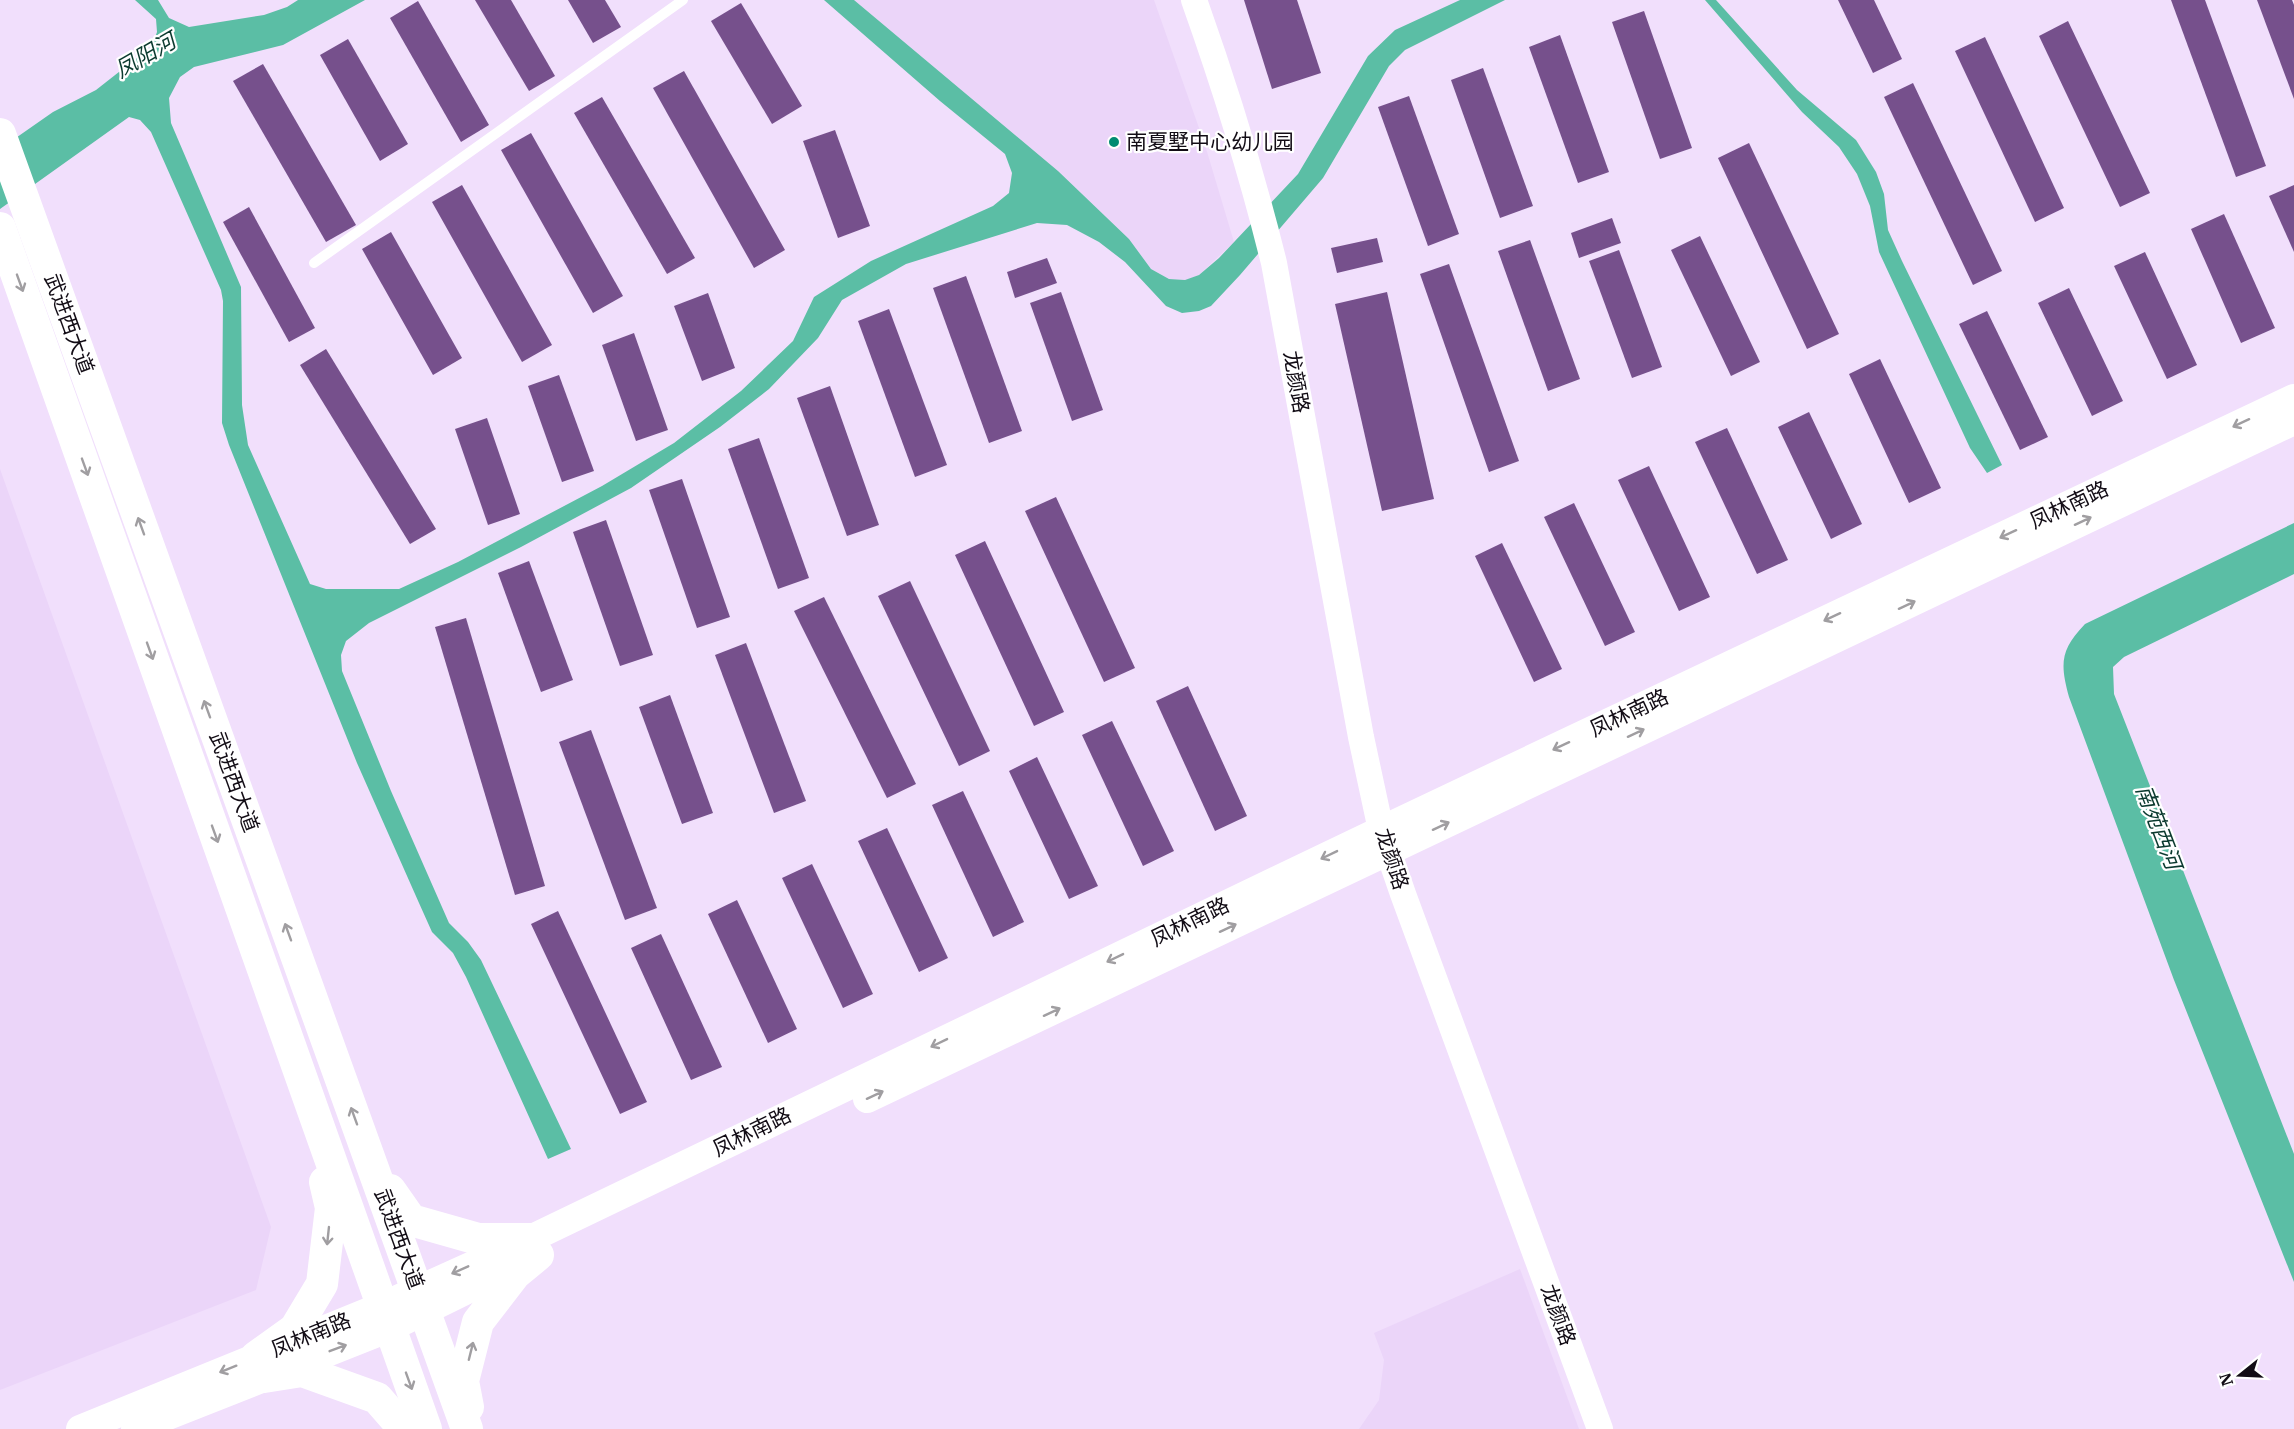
<svg xmlns="http://www.w3.org/2000/svg" width="2294" height="1429" font-family="'IBM Plex Serif','Noto Sans SC',serif">
  <style>
    .built { fill: #ebd5f9 }
    .water { fill: #5bbea5 }
    .building { fill: #76508c }
    .lines { fill: none; stroke-linecap: round; stroke-linejoin: round }
    .service { stroke: #fff; stroke-width: 10 }
    .tertiary { stroke: #fff; stroke-width: 26 }
    .secondary { stroke: #fff; stroke-width: 28 }
    .primary { stroke: #fff; stroke-width: 32 }
    .oneway { stroke: #a09ea1 }
    .poi-dot { fill: #008b72; stroke: #fff; stroke-width: 2 }
    .labels { text-anchor: middle; stroke-width: 4.5; stroke-linejoin: round; paint-order: stroke }
    .poi-label { font-size: 21px; fill: #120c15; stroke: #fff; text-anchor: start }
    .street-label { font-size: 21px; fill: #120c15; stroke: #fff }
    .water-label { font-size: 22px; font-style: italic; fill: #0b3a2f; stroke: #fff }
  </style>
  <rect width="100%" height="100%" fill="#f1dffc"/>
  <g class="built">
    <polygon points="854,0 1154,0 1205,145 1234,242 1199,275 1186,280 1169,279 1151,269 1129,239 1058,171"/>
    <polygon points="0,469 271,1227 256,1290 0,1390"/>
    <polygon points="1520,1269 1579,1429 1359,1429 1379,1400 1384,1360 1374,1333"/>
  </g>
  <g class="water">
    <polygon points="135,0 158,0 169,18 189,27 264,15 287,7 298,0 365,0 283,45 194,67 180,77 169,98 171,123 241,287 242,405 248,445 310,584 326,589 399,589 458,562 602,486 674,443 741,391 793,341 814,297 871,261 993,206 1009,193 1012,173 1005,154 940,101 824,0 854,0 1058,171 1129,239 1151,269 1169,279 1185,280 1199,275 1219,258 1298,174 1368,56 1395,30 1460,0 1505,0 1405,50 1389,66 1323,178 1240,275 1211,306 1199,311 1182,313 1166,306 1125,262 1099,242 1067,225 1037,223 906,264 842,300 818,338 769,389 720,427 631,488 521,547 369,623 346,641 341,655 342,671 391,791 449,923 468,942 481,960 571,1149 548,1159 466,977 453,953 432,932 419,903 357,763 229,445 222,423 223,301 221,290 151,132 140,120 129,117 0,209 0,149 53,112 96,90 152,46 157,32 156,19"/>
    <polygon points="1705,0 1716,0 1797,90 1856,140 1876,172 1884,194 1888,230 1902,261 2002,465 1987,473 1970,448 1879,252 1870,206 1857,174 1839,147 1802,112"/>
    <path d="M2294,523V574L2124,657L2113,667L2114,694L2294,1154V1282L2174,980L2069,697C2060,664 2060,650 2085,624Z"/>
  </g>
  <g class="building">
    <polygon points="475,0 511,0 555,76 529,91"/>
    <polygon points="568,0 605,0 621,27 593,43"/>
    <polygon points="1244,0 1297,0 1321,73 1272,89"/>
    <polygon points="1838,0 1874,0 1902,59 1873,73"/>
    <polygon points="2171,0 2205,0 2266,166 2236,177"/>
    <polygon points="2257,0 2292,0 2294,5 2294,99"/>
    <polygon points="418,1 489,125 461,142 390,18"/>
    <polygon points="741,3 802,106 772,124 711,21"/>
    <polygon points="1644,11 1692,148 1660,159 1612,22"/>
    <polygon points="2068,21 2150,193 2120,207 2039,36"/>
    <polygon points="1560,35 1609,172 1578,183 1529,47"/>
    <polygon points="1985,37 2064,208 2035,222 1955,51"/>
    <polygon points="348,39 408,144 380,161 320,55"/>
    <polygon points="263,64 356,225 326,242 233,81"/>
    <polygon points="1483,68 1533,206 1500,218 1451,80"/>
    <polygon points="684,71 785,250 754,268 653,88"/>
    <polygon points="1913,83 2002,271 1973,285 1884,97"/>
    <polygon points="1409,96 1459,234 1428,246 1378,107"/>
    <polygon points="602,97 695,258 667,274 574,113"/>
    <polygon points="835,130 870,226 838,238 803,141"/>
    <polygon points="531,133 623,296 593,313 501,150"/>
    <polygon points="1749,143 1839,334 1807,349 1718,158"/>
    <polygon points="462,185 552,345 522,362 432,202"/>
    <polygon points="2294,185 2294,252 2269,196"/>
    <polygon points="249,207 315,328 289,342 223,222"/>
    <polygon points="2224,214 2275,328 2241,343 2191,229"/>
    <polygon points="1612,218 1621,243 1579,258 1571,233"/>
    <polygon points="391,232 462,358 433,375 362,249"/>
    <polygon points="1700,236 1760,362 1731,376 1671,250"/>
    <polygon points="1377,238 1383,262 1337,273 1331,248"/>
    <polygon points="1530,240 1580,379 1548,391 1498,251"/>
    <polygon points="1619,250 1662,367 1632,378 1589,261"/>
    <polygon points="2145,252 2197,365 2167,379 2114,266"/>
    <polygon points="1047,258 1057,283 1015,298 1007,272"/>
    <polygon points="1449,264 1519,461 1489,472 1420,274"/>
    <polygon points="966,276 1022,431 989,443 933,288"/>
    <polygon points="2069,288 2123,401 2092,416 2038,303"/>
    <polygon points="1061,292 1103,410 1072,421 1030,303"/>
    <polygon points="1387,292 1434,499 1382,511 1335,304"/>
    <polygon points="708,293 735,368 702,381 674,306"/>
    <polygon points="889,309 947,465 915,477 858,321"/>
    <polygon points="1987,311 2048,437 2020,450 1959,324"/>
    <polygon points="634,333 668,430 636,441 602,345"/>
    <polygon points="326,349 436,529 410,544 300,365"/>
    <polygon points="1880,359 1941,488 1909,503 1849,374"/>
    <polygon points="559,375 594,471 562,482 528,386"/>
    <polygon points="830,386 879,525 847,536 797,398"/>
    <polygon points="1809,412 1862,524 1831,539 1778,427"/>
    <polygon points="487,418 520,514 488,525 455,429"/>
    <polygon points="1727,428 1788,560 1757,574 1695,442"/>
    <polygon points="759,438 809,578 778,589 728,449"/>
    <polygon points="1649,466 1710,597 1679,611 1618,480"/>
    <polygon points="682,479 730,617 697,628 649,490"/>
    <polygon points="1056,497 1135,668 1104,682 1025,511"/>
    <polygon points="1574,503 1635,632 1605,646 1544,517"/>
    <polygon points="606,520 653,655 620,666 573,532"/>
    <polygon points="985,541 1064,712 1034,726 955,555"/>
    <polygon points="1502,543 1562,669 1534,682 1475,556"/>
    <polygon points="529,561 573,680 541,692 498,573"/>
    <polygon points="910,581 990,751 959,766 878,596"/>
    <polygon points="824,597 916,784 887,798 794,611"/>
    <polygon points="466,618 545,886 515,895 435,627"/>
    <polygon points="746,643 806,801 774,813 715,655"/>
    <polygon points="1188,686 1247,816 1215,831 1156,701"/>
    <polygon points="670,695 713,813 682,824 639,707"/>
    <polygon points="1112,721 1174,851 1143,866 1082,735"/>
    <polygon points="591,730 657,908 625,920 559,742"/>
    <polygon points="1037,757 1098,886 1069,899 1009,771"/>
    <polygon points="963,791 1024,922 993,937 932,805"/>
    <polygon points="887,828 948,958 919,972 858,841"/>
    <polygon points="812,864 873,994 843,1008 782,878"/>
    <polygon points="737,900 797,1029 768,1043 708,914"/>
    <polygon points="558,911 647,1102 620,1114 531,924"/>
    <polygon points="661,934 722,1067 691,1080 631,948"/>
  </g>
  <g class="lines">
    <polyline class="service" points="314,263 683,0"/>
    <path class="tertiary" d="M1194,0C1225,87 1252,174 1274,263L1361,737L1381,830L1403,894L1600,1429"/>
    <g class="secondary">
      <polyline points="867,1099 2294,421"/>
      <polyline points="80,1429 382,1306 530,1239 1381,830 2294,398"/>
      <polyline points="135,1429 390,1328 524,1262"/>
    </g>
    <g class="primary">
      <polyline points="0,134 467,1429"/>
      <polyline points="0,228 426,1429"/>
      <polyline points="390,1190 411,1220 478,1239 530,1239"/>
      <polyline points="256,1357 295,1329 322,1284 331,1208 325,1182"/>
      <polyline points="264,1377 302,1371 377,1398 404,1429"/>
      <polyline points="468,1407 463,1381 478,1322 515,1274 538,1255"/>
    </g>
  </g>
  <defs><path id="oneway-shaft" d="M-6 0H5M1.5-3L5.5 0L1.5 3" fill="none" stroke-width="1.6" stroke-linecap="round" stroke-linejoin="round" transform="scale(1.5)"/></defs>
  <g class="oneway">
    <use href="#oneway-shaft" transform="translate(20 283) rotate(70)"/>
    <use href="#oneway-shaft" transform="translate(2241 423) rotate(155)"/>
    <use href="#oneway-shaft" transform="translate(85 467) rotate(70)"/>
    <use href="#oneway-shaft" transform="translate(2083 521) rotate(-25)"/>
    <use href="#oneway-shaft" transform="translate(141 526) rotate(-110)"/>
    <use href="#oneway-shaft" transform="translate(2008 534) rotate(155)"/>
    <use href="#oneway-shaft" transform="translate(1907 605) rotate(-25)"/>
    <use href="#oneway-shaft" transform="translate(1832 617) rotate(155)"/>
    <use href="#oneway-shaft" transform="translate(150 651) rotate(70)"/>
    <use href="#oneway-shaft" transform="translate(207 709) rotate(-110)"/>
    <use href="#oneway-shaft" transform="translate(1636 733) rotate(-25)"/>
    <use href="#oneway-shaft" transform="translate(1561 746) rotate(155)"/>
    <use href="#oneway-shaft" transform="translate(1441 826) rotate(-25)"/>
    <use href="#oneway-shaft" transform="translate(215 834) rotate(70)"/>
    <use href="#oneway-shaft" transform="translate(1329 855) rotate(154)"/>
    <use href="#oneway-shaft" transform="translate(1228 928) rotate(-25)"/>
    <use href="#oneway-shaft" transform="translate(288 932) rotate(-110)"/>
    <use href="#oneway-shaft" transform="translate(1115 958) rotate(154)"/>
    <use href="#oneway-shaft" transform="translate(1052 1012) rotate(-25)"/>
    <use href="#oneway-shaft" transform="translate(939 1043) rotate(154)"/>
    <use href="#oneway-shaft" transform="translate(875 1095) rotate(-25)"/>
    <use href="#oneway-shaft" transform="translate(354 1116) rotate(-110)"/>
    <use href="#oneway-shaft" transform="translate(328 1236) rotate(96)"/>
    <use href="#oneway-shaft" transform="translate(460 1270) rotate(156)"/>
    <use href="#oneway-shaft" transform="translate(338 1348) rotate(-21)"/>
    <use href="#oneway-shaft" transform="translate(471 1351) rotate(-76)"/>
    <use href="#oneway-shaft" transform="translate(228 1369) rotate(158)"/>
    <use href="#oneway-shaft" transform="translate(409 1381) rotate(70)"/>
  </g>
  <circle class="poi-dot" cx="1114" cy="142" r="6"/>
  <g class="labels">
    <g class="poi-label">
      <text x="1126" y="149">南夏墅中心幼儿园</text>
    </g>
    <g class="street-label">
      <text transform="translate(69 324) rotate(70)" y="7">武进西大道</text>
      <text transform="translate(1296 382) rotate(80)" y="7">龙颜路</text>
      <text transform="translate(2069 505) rotate(-25)" y="7">凤林南路</text>
      <text transform="translate(1629 713) rotate(-25)" y="7">凤林南路</text>
      <text transform="translate(234 782) rotate(70)" y="7">武进西大道</text>
      <text transform="translate(1392 859) rotate(72)" y="7">龙颜路</text>
      <text transform="translate(1190 922) rotate(-26)" y="7">凤林南路</text>
      <text transform="translate(752 1132) rotate(-26)" y="7">凤林南路</text>
      <text transform="translate(399 1239) rotate(70)" y="7">武进西大道</text>
      <text transform="translate(1558 1315) rotate(70)" y="7">龙颜路</text>
      <text transform="translate(311 1335) rotate(-22)" y="7">凤林南路</text>
    </g>
    <g class="water-label">
      <text transform="translate(145 55) rotate(-30)" y="8">凤阳河</text>
      <text transform="translate(2159 827) rotate(69)" y="8">南苑西河</text>
    </g>
  </g>
  <g transform="translate(2240 1375) rotate(252)" stroke="#ffffff" stroke-width="4.5" paint-order="stroke">
  <path d="M0-4.5L10 22L0 15L-10 22Z" fill="#120c15"/>
  <text y="-9" font-size="16" font-weight="bold" text-anchor="middle" fill="#120c15">N</text>
  </g>
</svg>
